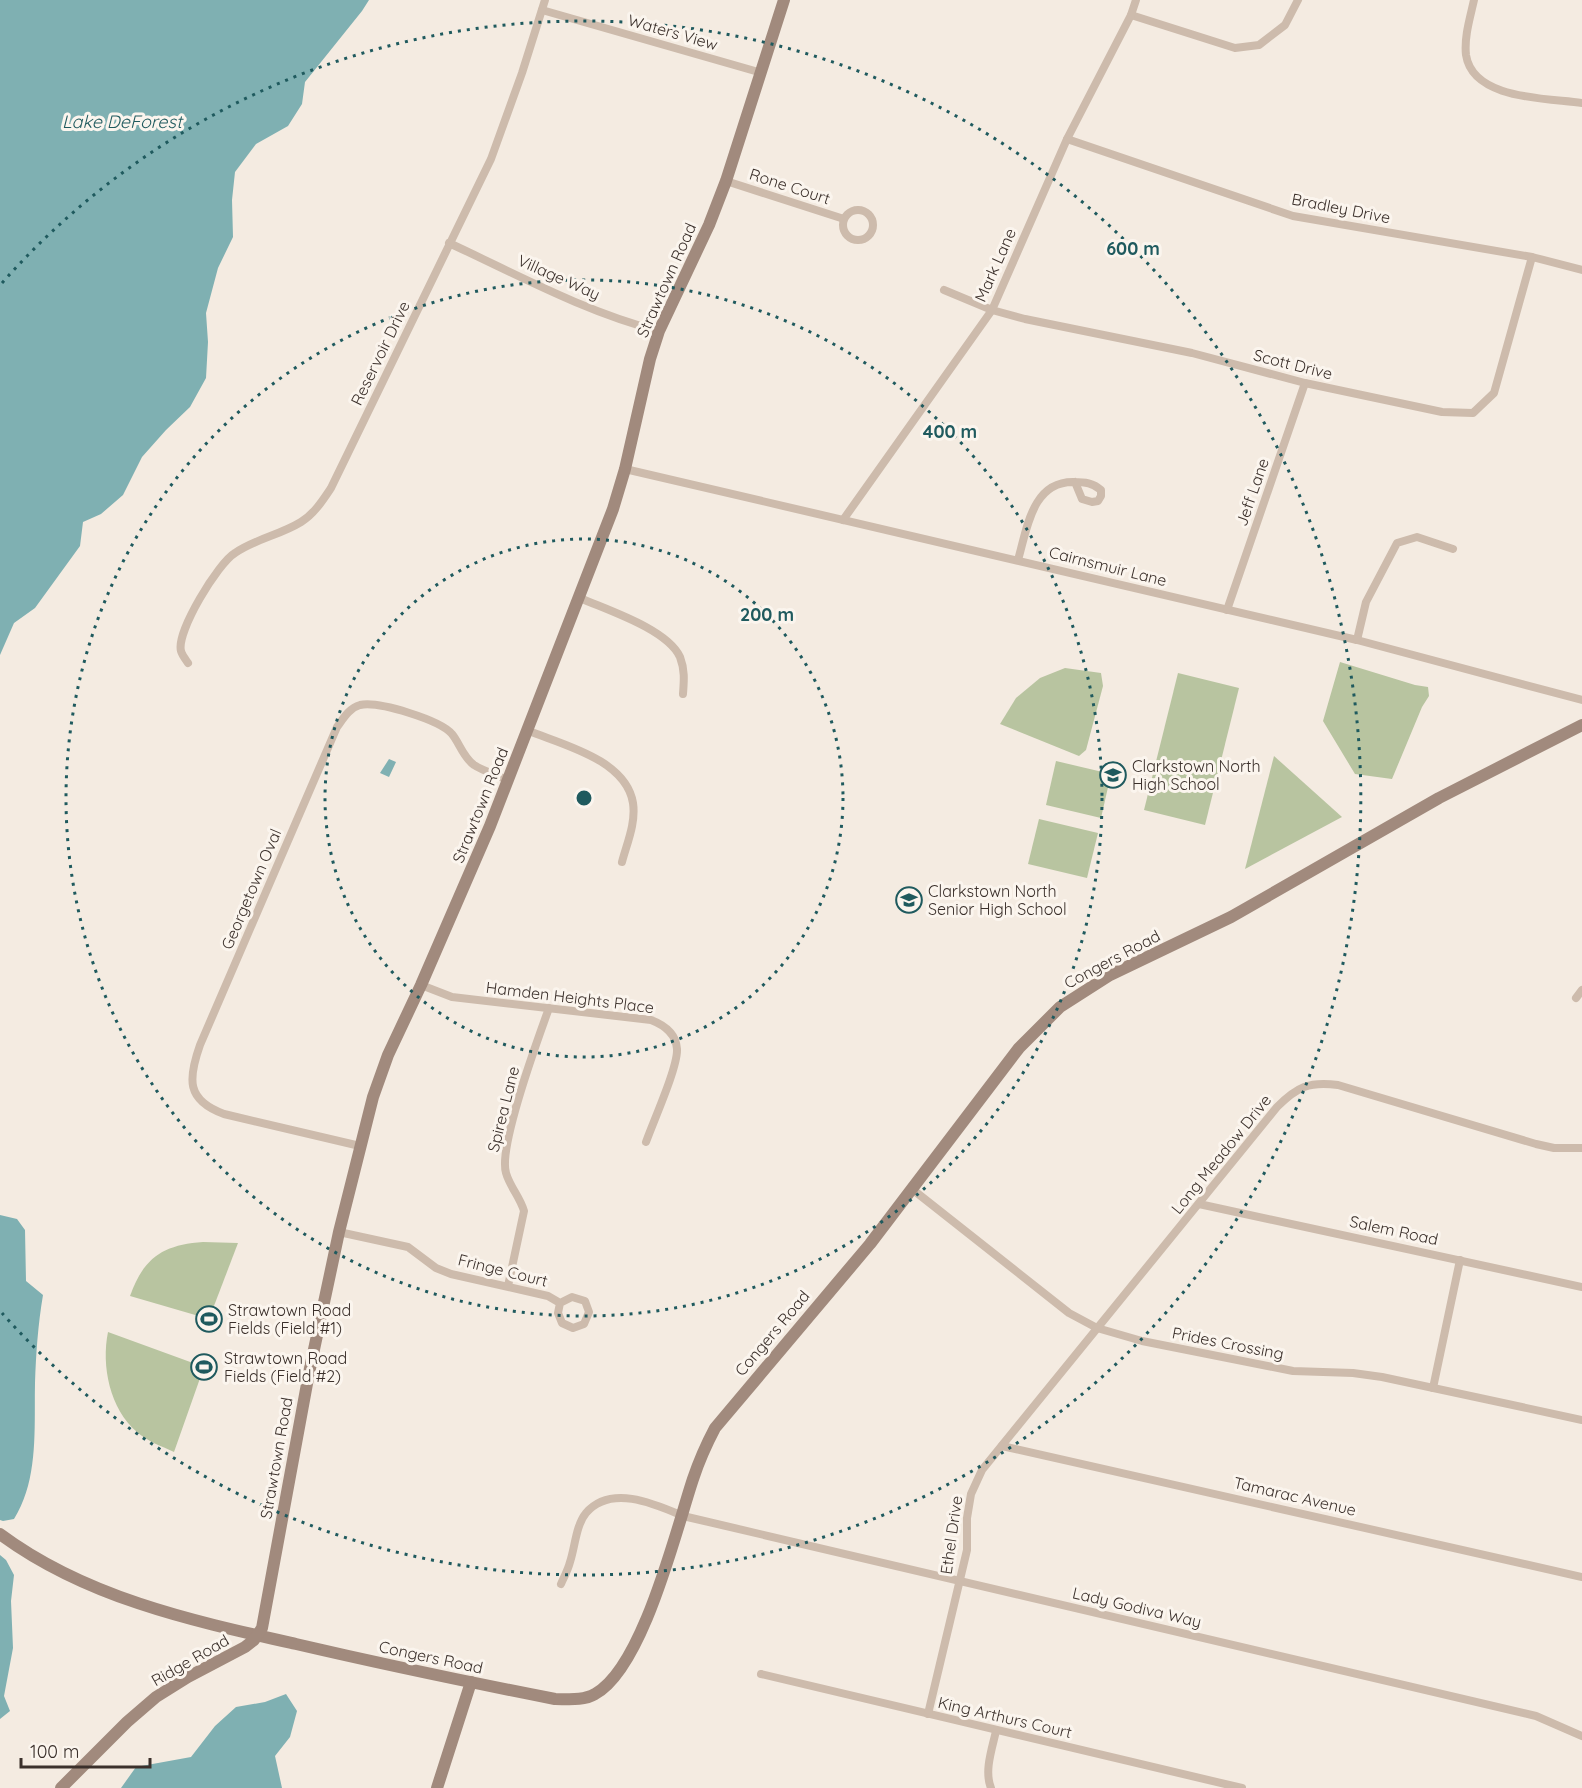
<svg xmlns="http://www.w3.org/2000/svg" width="1582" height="1788" font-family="Quicksand,sans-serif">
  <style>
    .green { fill: #b8c4a0 }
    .water { fill: #7fb0b2 }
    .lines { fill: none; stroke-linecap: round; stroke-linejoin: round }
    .street { stroke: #cdbbac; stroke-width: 8 }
    .secondary { stroke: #a18a7d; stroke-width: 12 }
    .ring { fill: none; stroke: #1f5a5e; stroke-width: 3; stroke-dasharray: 3 6 }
    .labels { text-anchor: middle; stroke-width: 6; stroke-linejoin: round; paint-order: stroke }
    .street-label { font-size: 16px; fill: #3b302b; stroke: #fbf5ee }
    .poi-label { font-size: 16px; fill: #3b302b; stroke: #fbf5ee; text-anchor: start }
    .water-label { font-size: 18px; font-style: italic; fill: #1f5a5e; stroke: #fbf5ee }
    .centre { fill: #1f5a5e; stroke: #fbf5ee; stroke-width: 3 }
    .ring-label { font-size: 18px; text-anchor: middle; font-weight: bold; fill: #1f5a5e; stroke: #fbf5ee; stroke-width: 6; stroke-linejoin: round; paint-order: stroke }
  </style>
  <rect width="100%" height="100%" fill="#f4ebe1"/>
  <g class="green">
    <polygon points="1340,662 1415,685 1428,687 1429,696 1422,707 1392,779 1355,774 1323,721"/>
    <polygon points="1065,668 1101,673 1103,686 1086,750 1079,756 1000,724 1016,698 1040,678"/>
    <polygon points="1178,673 1239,688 1205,825 1144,810"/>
    <polygon points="1274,756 1342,817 1245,869"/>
    <polygon points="1056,761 1111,774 1101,818 1046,805"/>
    <polygon points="1039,819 1098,833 1087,878 1028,864"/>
    <path d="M203,1242L238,1243L209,1319L130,1296C144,1257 163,1245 203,1242Z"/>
    <path d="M108,1332L204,1367L174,1452C161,1446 147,1441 137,1432C110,1409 101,1366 108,1332Z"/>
  </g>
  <g class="water">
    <polygon points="0,0 369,0 362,11 305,82 302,104 288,126 256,144 235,172 232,200 233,237 218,268 206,313 208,342 206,378 190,407 166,430 142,457 123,495 101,514 83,522 80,546 35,608 14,623 0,655"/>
    <polygon points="389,759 396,762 389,777 380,773"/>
    <path d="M0,1215L17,1219L25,1230L26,1281L43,1295C38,1324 36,1354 35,1383C34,1428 39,1479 14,1519L3,1521L0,1520Z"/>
    <polygon points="0,1555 6,1560 14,1575 11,1601 13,1648 4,1696 10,1711 0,1719"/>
    <polygon points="286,1694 297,1711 290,1737 275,1756 282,1788 121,1788 136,1767 191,1757 215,1726 236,1707 265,1702"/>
  </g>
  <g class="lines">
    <g class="street">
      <path d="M1474,0C1470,18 1464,37 1466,55C1473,100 1547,98 1582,103"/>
      <polyline points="542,10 762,73"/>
      <polyline points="1131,15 1235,48 1259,45 1285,25 1298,0"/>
      <polyline points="1067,139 1293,216 1532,257 1582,270"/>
      <polyline points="726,181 844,219"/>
      <circle cx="858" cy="225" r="15"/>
      <path d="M449,243C518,275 585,312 659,331"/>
      <polyline points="944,290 992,310 1025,319 1192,353 1305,383 1442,412 1473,413 1494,393 1532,257"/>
      <polyline points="625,469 1357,640 1582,700"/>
      <polyline points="843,520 992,310 1067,139 1131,15 1136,0"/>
      <path d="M1018,560C1027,529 1032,481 1074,482C1085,482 1093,483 1101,490V496L1098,501L1092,502L1082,499L1075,482"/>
      <path d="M580,598C607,610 667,629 680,657C685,670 684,681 683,694"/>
      <polyline points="1227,610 1305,383"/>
      <polyline points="1357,640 1366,602 1397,543 1417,537 1453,549"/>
      <path d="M188,663C186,660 182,655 181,651C176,632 218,563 235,553C255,539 280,535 301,522C314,514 323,500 331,488L491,159L522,73L545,0"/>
      <path d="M529,731C564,745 626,760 633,803C636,823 627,843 622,862"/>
      <path d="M421,985L452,997L651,1020C664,1025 676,1033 677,1049C678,1067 653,1122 646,1142"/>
      <polyline points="1576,998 1582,990"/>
      <path d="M360,1146L224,1114C186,1100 188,1079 200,1045L337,727C343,719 349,708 360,705C379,701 440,720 452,734C460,744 463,757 474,765C483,771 497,775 508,780"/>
      <polyline points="912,1189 1069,1313 1097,1328 1142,1341 1293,1371 1353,1373 1382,1377 1582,1420"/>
      <polyline points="1199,1204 1582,1287"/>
      <polyline points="339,1232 408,1247 436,1268 451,1274 548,1296 560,1303 558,1313 562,1323 573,1328 584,1324 589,1312 585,1301 572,1297 560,1303"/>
      <path d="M508,1286L524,1211C520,1197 510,1187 506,1173C498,1146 538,1039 549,1008"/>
      <polyline points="1433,1388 1460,1260"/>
      <polyline points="1002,1446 1582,1577"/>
      <path d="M561,1584C564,1577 568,1570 570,1562C575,1547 576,1525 586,1513C611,1484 655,1504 683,1516L1536,1716L1582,1736"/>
      <polyline points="761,1674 1242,1788"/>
      <path d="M928,1714L967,1550V1518L971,1494L982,1470L1277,1107C1297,1087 1309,1081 1338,1085L1536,1144L1554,1148H1582"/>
      <path d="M991,1788C984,1771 992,1749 996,1731"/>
    </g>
    <g class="secondary">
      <path d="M0,1534C86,1598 193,1621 296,1644C382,1664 468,1682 555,1699C568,1699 583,1701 595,1694C643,1668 676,1530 693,1479C699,1461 706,1445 715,1428L870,1244L1019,1048L1060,1007L1110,975L1231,917L1439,798L1582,725"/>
      <polyline points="61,1788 127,1722 156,1697 188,1677 245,1647 254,1640 262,1628 309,1373 339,1232 373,1097 388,1055 421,985 490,826 613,509 625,469 650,359 659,331 709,225 726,181 784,0"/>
      <polyline points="437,1788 471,1682"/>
    </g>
  </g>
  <g class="ring">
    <circle cx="584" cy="798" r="259"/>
    <circle cx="584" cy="798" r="518"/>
    <path d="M2 283A777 777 0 1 1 2 1313"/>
  </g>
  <defs>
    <g id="school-ring" transform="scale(1.35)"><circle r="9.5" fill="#fbf5ee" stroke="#1f5a5e" stroke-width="1.5"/><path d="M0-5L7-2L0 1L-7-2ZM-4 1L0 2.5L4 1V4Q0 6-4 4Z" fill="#1f5a5e"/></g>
    <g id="stadium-ring" transform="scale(1.35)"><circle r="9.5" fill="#fbf5ee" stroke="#1f5a5e" stroke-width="1.5"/><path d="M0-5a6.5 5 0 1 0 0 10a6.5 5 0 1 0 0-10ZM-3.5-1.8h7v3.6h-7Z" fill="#1f5a5e"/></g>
  </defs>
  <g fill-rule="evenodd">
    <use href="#school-ring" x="1113" y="775"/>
    <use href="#school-ring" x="909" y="900"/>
    <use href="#stadium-ring" x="209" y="1319"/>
    <use href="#stadium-ring" x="204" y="1367"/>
  </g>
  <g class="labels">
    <g class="street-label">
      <text transform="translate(673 32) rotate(16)" y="6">Waters View</text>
      <text transform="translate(790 186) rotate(18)" y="6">Rone Court</text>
      <text transform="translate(1341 208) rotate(11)" y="6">Bradley Drive</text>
      <text transform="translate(995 265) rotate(-66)" y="6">Mark Lane</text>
      <text transform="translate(559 277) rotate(24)" y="6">Village Way</text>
      <text transform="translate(666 280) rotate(-66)" y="6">Strawtown Road</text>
      <text transform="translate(380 353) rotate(-64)" y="6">Reservoir Drive</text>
      <text transform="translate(1293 364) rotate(14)" y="6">Scott Drive</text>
      <text transform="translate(1252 492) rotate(-71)" y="6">Jeff Lane</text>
      <text transform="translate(1108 566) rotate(14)" y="6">Cairnsmuir Lane</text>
      <text transform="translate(480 805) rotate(-68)" y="6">Strawtown Road</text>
      <text transform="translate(251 889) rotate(-67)" y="6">Georgetown Oval</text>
      <text transform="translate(1112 959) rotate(-28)" y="6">Congers Road</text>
      <text transform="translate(570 997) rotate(7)" y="6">Hamden Heights Place</text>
      <text transform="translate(503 1109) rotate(-76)" y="6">Spirea Lane</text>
      <text transform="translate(1221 1154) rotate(-51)" y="6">Long Meadow Drive</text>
      <text transform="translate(1394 1230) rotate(12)" y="6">Salem Road</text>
      <text transform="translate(503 1270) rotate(14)" y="6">Fringe Court</text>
      <text transform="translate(772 1333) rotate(-50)" y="6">Congers Road</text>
      <text transform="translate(1228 1343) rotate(11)" y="6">Prides Crossing</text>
      <text transform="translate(276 1458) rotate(-80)" y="6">Strawtown Road</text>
      <text transform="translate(1295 1496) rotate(13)" y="6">Tamarac Avenue</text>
      <text transform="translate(951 1535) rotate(-82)" y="6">Ethel Drive</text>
      <text transform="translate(1137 1607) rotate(13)" y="6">Lady Godiva Way</text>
      <text transform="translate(431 1657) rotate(12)" y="6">Congers Road</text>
      <text transform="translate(190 1660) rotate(-30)" y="6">Ridge Road</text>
      <text transform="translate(1005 1717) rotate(13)" y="6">King Arthurs Court</text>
    </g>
    <g class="poi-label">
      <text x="1132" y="772">Clarkstown North<tspan x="1132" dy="18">High School</tspan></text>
      <text x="928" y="897">Clarkstown North<tspan x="928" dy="18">Senior High School</tspan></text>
      <text x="228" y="1316">Strawtown Road<tspan x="228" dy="18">Fields (Field #1)</tspan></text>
      <text x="224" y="1364">Strawtown Road<tspan x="224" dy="18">Fields (Field #2)</tspan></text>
    </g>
    <g class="water-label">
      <text x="122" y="128">Lake DeForest</text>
    </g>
  </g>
  <circle cx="584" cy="798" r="9" class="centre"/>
  <g class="ring-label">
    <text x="1133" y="255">600 m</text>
    <text x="950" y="438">400 m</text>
    <text x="767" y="621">200 m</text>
  </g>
  <path d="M21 1758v9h129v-9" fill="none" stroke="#3b302b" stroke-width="3"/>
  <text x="30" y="1758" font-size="18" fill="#3b302b" stroke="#fbf5ee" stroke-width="4.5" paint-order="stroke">100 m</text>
</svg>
